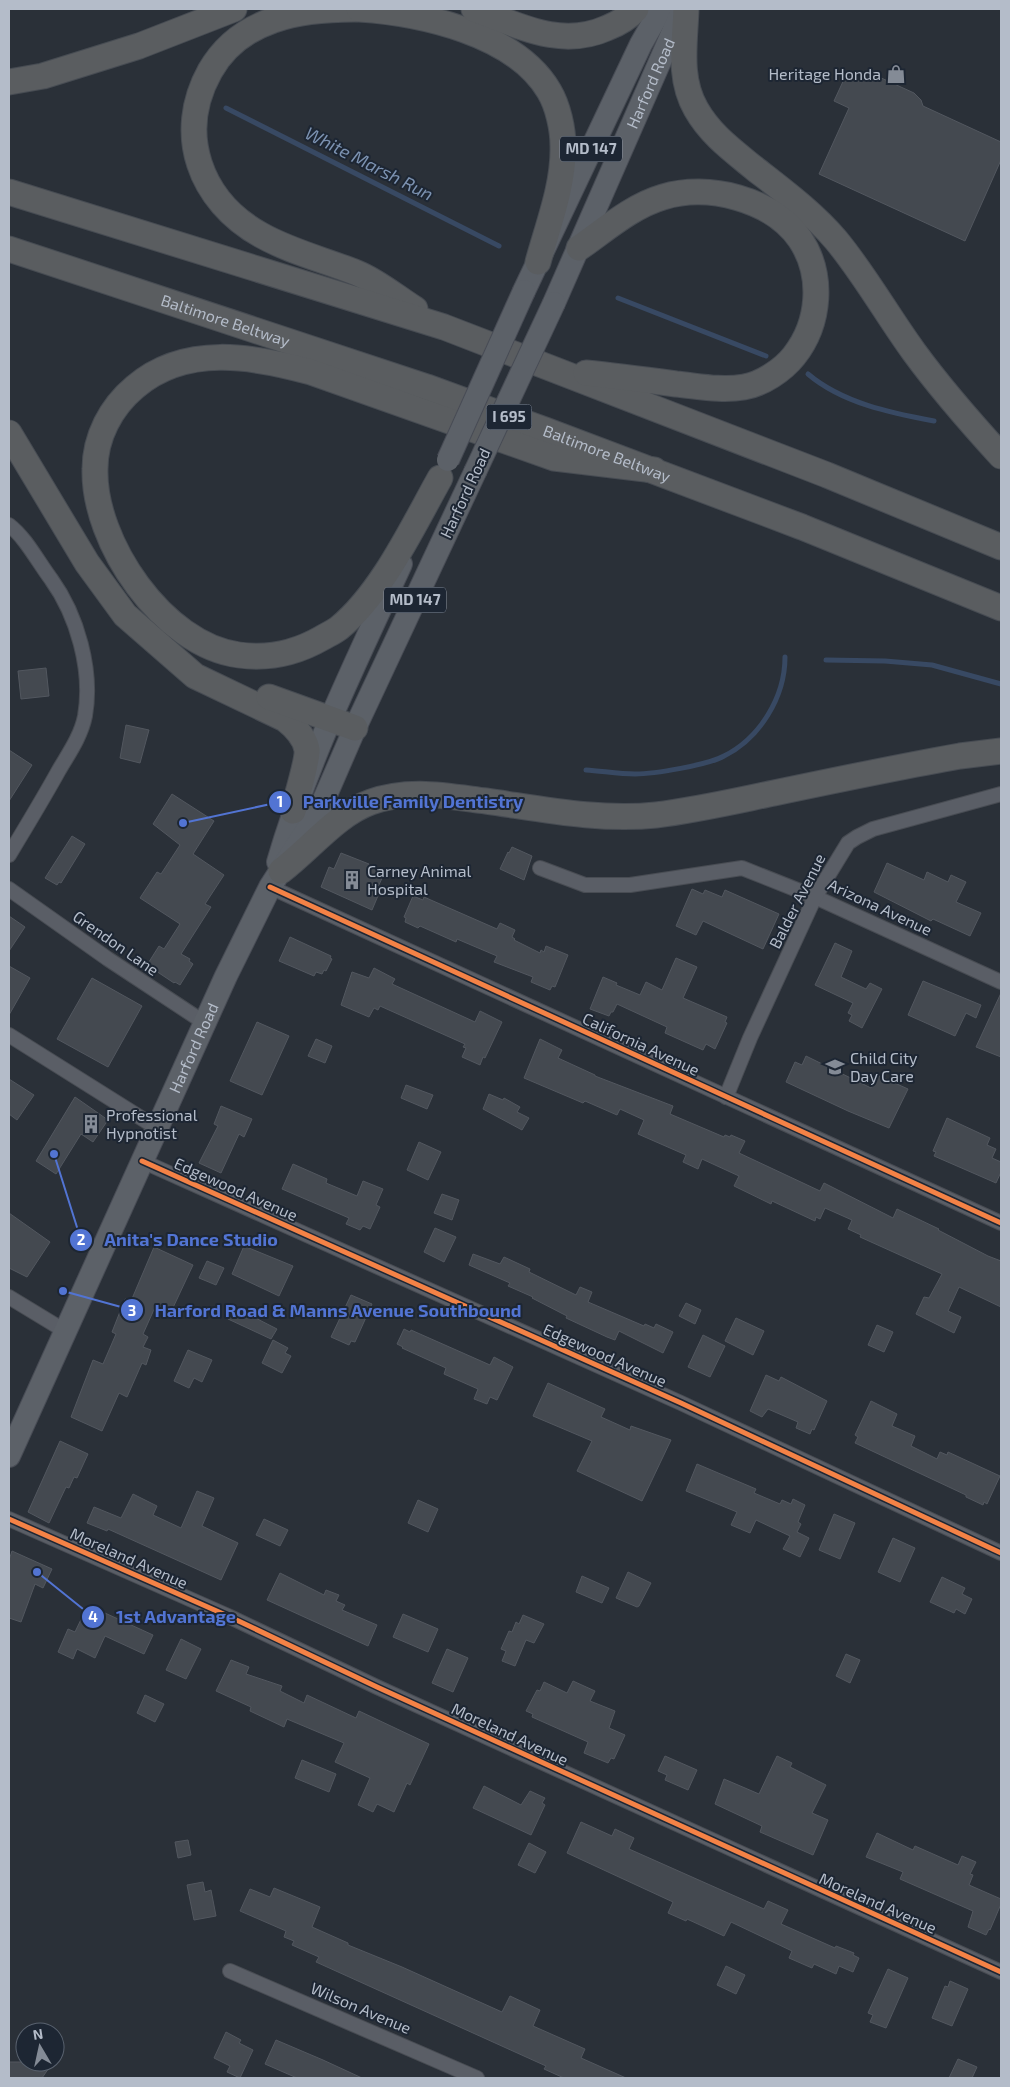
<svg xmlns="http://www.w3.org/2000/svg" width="1010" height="2087" font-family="'Exo 2',sans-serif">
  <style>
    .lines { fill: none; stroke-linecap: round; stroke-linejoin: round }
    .stream { stroke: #384963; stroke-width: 5 }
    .building { fill: #444950; stroke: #52575f }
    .street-casing { stroke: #484c53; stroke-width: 16 }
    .primary-casing { stroke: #484c55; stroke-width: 24 }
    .highway-casing { stroke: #474c53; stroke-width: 27 }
    .street { stroke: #5a5e66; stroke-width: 14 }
    .primary { stroke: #5c6168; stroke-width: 22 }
    .highway { stroke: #5a5d60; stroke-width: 25 }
    .primary-bridge-casing { stroke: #484c55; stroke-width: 24; stroke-linecap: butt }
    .primary-bridge { stroke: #5c6168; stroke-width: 22 }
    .cycleway-casing { stroke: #1d2633; stroke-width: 8 }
    .cycleway { stroke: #f48246; stroke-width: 5 }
    .labels { text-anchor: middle; stroke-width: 4; stroke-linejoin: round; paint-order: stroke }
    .shield { fill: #1d2633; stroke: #878f9c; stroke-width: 1 }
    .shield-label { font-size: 15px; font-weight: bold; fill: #b4bcc9 }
    .poi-label { font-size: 16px; fill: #b4bcc9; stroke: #1d2633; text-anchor: start }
    .street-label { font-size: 16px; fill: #b4bcc9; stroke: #1d2633 }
    .water-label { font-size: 18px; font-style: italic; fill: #7c92b1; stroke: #1d2633 }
    .leader { fill: none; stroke: #5274d3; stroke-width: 2 }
    .callout-dot { fill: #5274d3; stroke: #1d2633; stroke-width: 2 }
    .mark-label { font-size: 15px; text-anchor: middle; font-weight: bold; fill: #fff }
    .callout-label { font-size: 18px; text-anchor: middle; font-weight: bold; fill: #5274d3; stroke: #1d2633; stroke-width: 4; stroke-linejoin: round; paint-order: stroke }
  </style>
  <rect width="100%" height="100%" fill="#2a3038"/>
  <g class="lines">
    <g class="stream">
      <polyline points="226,108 499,246"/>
      <polyline points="618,298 766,356"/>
      <path d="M808,374C842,403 891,413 934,421"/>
      <polyline points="826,660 885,661 932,665 1001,684"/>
      <path d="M586,770C602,771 619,774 635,774C654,774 708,765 724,756C760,738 785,697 785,657"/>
    </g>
  </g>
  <g class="building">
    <polygon points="866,71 914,93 921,100 923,106 1001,142 1001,160 965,241 819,174 849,108 834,101 846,75 861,82"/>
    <polygon points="46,668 49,696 21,699 18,671"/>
    <polygon points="126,725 149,730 140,763 120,758"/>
    <polygon points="9,750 32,765 9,801"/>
    <polygon points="172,794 214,821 193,854 224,875 205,904 211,907 181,954 190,959 189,961 193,964 180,985 175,982 174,983 147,965 159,946 164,949 180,924 140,898 157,872 161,874 180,845 153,824"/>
    <polygon points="72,836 85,844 61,883 59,882 57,885 45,878"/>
    <polygon points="512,847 532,856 524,880 500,869 508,852 509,853"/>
    <polygon points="341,853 369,864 368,867 384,874 377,889 380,891 372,910 321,887 329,867 334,869"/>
    <polygon points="887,863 924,880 927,872 948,882 951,875 966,882 956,902 981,913 970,936 933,919 931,921 874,892"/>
    <polygon points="692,889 703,894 705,890 722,897 725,890 779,914 763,949 703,921 696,935 676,926"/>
    <polygon points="413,896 423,900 424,897 497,929 500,923 515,930 512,937 515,939 514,940 540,953 541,950 544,952 546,946 568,955 555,987 552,986 550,990 531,982 533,977 494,962 497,956 457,939 456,942 420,926 418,928 405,922 406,918 404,917"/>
    <polygon points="9,916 25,927 9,951"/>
    <polygon points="290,937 331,956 330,958 332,959 326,971 324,970 322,974 316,972 314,976 279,961"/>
    <polygon points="835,943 852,951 841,977 866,989 870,983 882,989 862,1028 849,1021 852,1015 848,1013 853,1003 815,985"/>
    <polygon points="676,958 697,967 683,998 727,1017 725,1022 727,1023 715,1049 706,1044 703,1050 665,1033 667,1027 617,1004 613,1012 611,1012 609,1016 590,1009 603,977 617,983 616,985 640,995 646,982 662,990"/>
    <polygon points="9,966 30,978 9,1015"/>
    <polygon points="374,968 395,979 392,984 475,1022 480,1011 502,1022 485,1058 483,1057 480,1065 462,1057 466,1048 463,1047 465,1044 380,1006 378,1010 374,1008 369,1017 341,1005 352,972 369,978"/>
    <polygon points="92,978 142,1006 108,1067 57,1039"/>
    <polygon points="923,981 981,1005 976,1018 966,1013 955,1036 908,1015"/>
    <polygon points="1001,993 1001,1057 976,1047"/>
    <polygon points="257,1022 289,1036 262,1095 230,1081"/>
    <polygon points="316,1039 332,1046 325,1063 308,1056"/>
    <polygon points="540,1039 562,1050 558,1058 595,1075 595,1076 673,1106 670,1114 724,1137 725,1135 730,1137 731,1135 745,1141 739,1153 820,1191 824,1183 893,1218 897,1209 939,1229 938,1230 988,1256 1001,1261 1001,1307 959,1287 948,1311 961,1317 954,1333 916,1314 924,1297 929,1298 942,1274 860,1237 861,1235 848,1229 852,1220 825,1208 820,1219 816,1217 815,1221 772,1201 771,1204 734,1186 739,1176 702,1159 698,1169 683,1162 686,1155 638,1134 644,1120 620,1109 617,1115 585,1101 583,1103 524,1078"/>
    <polygon points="806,1056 871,1088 877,1075 908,1089 889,1128 848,1111 786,1082 795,1062 802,1065"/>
    <polygon points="9,1079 34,1095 17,1120 9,1114"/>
    <polygon points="406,1085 433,1095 427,1109 401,1098"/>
    <polygon points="489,1094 503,1100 504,1098 520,1107 517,1112 529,1118 522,1130 483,1109"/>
    <polygon points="75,1097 108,1120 93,1142 81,1134 56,1174 36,1161"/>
    <polygon points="221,1106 252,1119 244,1137 239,1134 221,1173 199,1163 218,1126 214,1124"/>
    <polygon points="947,1118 990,1138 987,1145 996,1149 992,1158 1001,1162 1001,1172 996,1183 934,1156 936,1152 933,1151"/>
    <polygon points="419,1142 441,1152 428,1180 407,1170"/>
    <polygon points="293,1164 327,1179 326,1183 357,1196 363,1181 383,1189 376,1205 380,1207 370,1229 363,1226 360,1230 346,1224 349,1218 282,1189"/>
    <polygon points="442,1194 459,1200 452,1220 434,1213"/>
    <polygon points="9,1213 50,1242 27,1277 9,1268"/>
    <polygon points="435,1228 456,1237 444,1262 424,1252"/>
    <polygon points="244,1246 293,1266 279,1296 232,1274"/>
    <polygon points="154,1247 193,1265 171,1312 156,1305 143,1334 148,1337 143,1347 151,1350 146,1365 142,1363 127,1397 119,1393 102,1431 71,1417 93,1360 103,1364 116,1334 112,1332 125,1299 131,1301"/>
    <polygon points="473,1254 500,1264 504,1257 530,1269 529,1272 576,1295 580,1287 592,1292 588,1302 644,1326 645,1324 654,1328 656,1324 673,1332 663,1353 619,1331 615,1340 607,1337 566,1318 567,1316 532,1298 533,1297 508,1286 510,1283 469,1265"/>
    <polygon points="207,1261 224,1268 216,1285 199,1278"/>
    <polygon points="351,1295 372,1304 355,1342 351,1341 349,1345 331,1337"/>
    <polygon points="686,1303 701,1310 695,1324 679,1316"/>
    <polygon points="234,1307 277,1329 271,1339 228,1319"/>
    <polygon points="736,1318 764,1331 753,1355 725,1341"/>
    <polygon points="877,1325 893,1332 884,1352 868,1345"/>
    <polygon points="404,1329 410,1332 411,1330 490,1365 494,1357 513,1367 497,1400 490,1397 487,1404 474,1399 478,1389 444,1374 446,1368 402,1348 403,1347 397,1344"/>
    <polygon points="703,1335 725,1346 710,1377 688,1367"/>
    <polygon points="273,1340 288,1348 285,1353 291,1356 282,1373 262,1363"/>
    <polygon points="188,1350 212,1360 202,1382 194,1378 189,1388 174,1381"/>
    <polygon points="766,1375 779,1381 781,1377 827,1401 814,1430 812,1429 810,1434 796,1428 798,1422 768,1409 762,1417 750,1411"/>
    <polygon points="548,1383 605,1409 601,1417 630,1430 631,1426 671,1440 642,1501 577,1471 592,1441 533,1416"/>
    <polygon points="871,1401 897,1414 892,1426 915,1436 911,1446 937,1459 940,1452 947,1455 948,1452 1000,1476 987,1504 984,1502 983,1505 966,1497 966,1495 855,1443 858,1437 855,1435"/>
    <polygon points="60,1441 88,1454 77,1478 74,1477 69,1488 66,1487 49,1523 28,1512"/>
    <polygon points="697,1464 756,1489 754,1493 780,1504 782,1500 791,1504 793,1499 805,1505 798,1522 801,1524 797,1532 809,1538 800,1557 783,1549 790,1536 756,1520 750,1533 731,1525 737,1512 686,1491"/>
    <polygon points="197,1491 214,1498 202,1526 238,1543 221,1580 108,1529 107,1531 87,1523 94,1507 121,1518 133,1494 157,1506 153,1515 181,1528"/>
    <polygon points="418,1500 438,1509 428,1532 408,1523"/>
    <polygon points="834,1514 855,1523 840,1559 819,1550"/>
    <polygon points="264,1519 288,1530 280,1546 256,1535"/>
    <polygon points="893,1538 915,1548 900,1582 878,1572"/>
    <polygon points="12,1551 52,1569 43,1588 35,1584 21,1622 9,1618 9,1560"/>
    <polygon points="628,1572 651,1583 639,1606 637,1607 616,1598"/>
    <polygon points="280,1573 324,1595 326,1590 339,1595 336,1601 345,1605 342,1610 377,1625 368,1646 267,1600"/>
    <polygon points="582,1576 609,1588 602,1603 576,1592"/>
    <polygon points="942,1577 965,1588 962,1594 972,1599 965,1614 956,1609 954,1613 930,1602"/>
    <polygon points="94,1608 153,1635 144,1654 105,1636 95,1658 77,1649 73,1659 58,1652 68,1629 75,1632 85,1611 91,1614"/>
    <polygon points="403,1614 438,1629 428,1652 393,1637"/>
    <polygon points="523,1615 544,1624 534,1643 526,1640 515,1666 502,1661 506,1651 501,1649 509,1631 512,1632 516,1622 519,1624"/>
    <polygon points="181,1639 201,1649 186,1679 166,1670"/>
    <polygon points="447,1649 468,1658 453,1692 432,1683"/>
    <polygon points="846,1654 860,1660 850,1683 836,1676"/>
    <polygon points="231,1660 249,1667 246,1674 282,1686 280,1691 304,1703 307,1695 356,1718 359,1711 429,1744 410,1785 407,1783 394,1812 377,1804 373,1812 358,1805 370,1778 335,1762 344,1743 287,1719 284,1727 250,1711 251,1707 216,1691"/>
    <polygon points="573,1681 595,1691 590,1701 615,1711 609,1728 625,1735 614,1759 611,1758 608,1763 584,1753 588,1742 532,1717 533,1714 526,1711 537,1690 540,1691 544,1682 567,1693"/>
    <polygon points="145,1695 164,1704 155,1722 137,1713"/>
    <polygon points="665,1756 697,1770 688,1790 665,1780 667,1775 658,1771"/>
    <polygon points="777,1756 792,1763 790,1767 826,1785 812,1813 828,1820 813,1855 760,1832 762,1826 715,1804 724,1779 759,1794"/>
    <polygon points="302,1760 336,1774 329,1792 295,1778"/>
    <polygon points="484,1786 521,1805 530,1791 545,1798 542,1803 545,1805 531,1835 473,1808"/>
    <polygon points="581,1822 612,1836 615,1829 634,1838 629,1849 764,1909 768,1901 788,1910 781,1924 835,1948 836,1946 854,1953 853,1955 859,1958 853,1972 839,1966 836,1974 814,1964 812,1968 789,1958 792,1951 731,1922 724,1936 687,1919 686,1921 668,1913 673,1902 567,1853"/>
    <polygon points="877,1833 913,1850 915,1846 958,1865 962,1856 976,1862 970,1874 973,1875 969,1885 1001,1899 1001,1904 990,1930 989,1929 986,1935 968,1927 973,1911 900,1879 903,1872 866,1857"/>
    <polygon points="188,1840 191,1855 178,1858 175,1842"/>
    <polygon points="529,1843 546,1852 535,1873 518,1865"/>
    <polygon points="203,1882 205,1892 211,1890 216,1916 194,1920 187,1885"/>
    <polygon points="274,1888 320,1907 312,1927 348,1943 348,1945 402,1967 502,2012 510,1996 540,2010 533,2026 585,2049 581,2058 626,2078 564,2078 544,2069 546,2066 316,1962 319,1957 292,1945 294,1941 284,1937 286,1931 240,1911 250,1889 270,1897"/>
    <polygon points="726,1966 745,1975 736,1994 717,1985"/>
    <polygon points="888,1969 908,1978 886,2028 870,2022 873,2015 868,2013"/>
    <polygon points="950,1981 968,1989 952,2026 932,2018 945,1986 948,1987"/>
    <polygon points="226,2032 241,2040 239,2043 253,2050 240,2078 227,2072 230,2066 214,2058"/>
    <polygon points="276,2040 323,2060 362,2078 297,2078 265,2064"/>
    <polygon points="958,2059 977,2067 972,2078 949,2078"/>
    <polygon points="9,2062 53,2062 42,2078 9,2078"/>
  </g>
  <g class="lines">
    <g class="street-casing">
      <g id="street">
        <path d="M9,525C26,538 38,562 51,579C77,615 93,670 85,716C81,736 69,753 59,770C43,799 26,827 9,855"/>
        <polyline points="540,868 585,885 630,885 742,868 815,897 1001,982"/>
        <polyline points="270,887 1001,1223"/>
        <polyline points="9,889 108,959 205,1023"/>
        <polyline points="9,1035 157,1128"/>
        <polyline points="726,1097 750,1038 815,897 848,843 857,837 873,829 1001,794"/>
        <polyline points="142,1161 681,1403 1001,1553"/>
        <polyline points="9,1297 65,1331"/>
        <polyline points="9,1519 228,1616 377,1687 1001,1972"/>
        <polyline points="230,1971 477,2078"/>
      </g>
    </g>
    <g class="primary-casing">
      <g id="primary">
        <polyline points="524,291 641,44 661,9"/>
        <path id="s1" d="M554,303L683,9"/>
        <path d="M278,862C308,759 356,662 401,564"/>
        <path id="s2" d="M9,1456L226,976L270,887L319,811L355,728L475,472"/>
      </g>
    </g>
    <g class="highway-casing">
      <g id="highway">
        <path d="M355,9C300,9 240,18 210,71C175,134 200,201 261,235C291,252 325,260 357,273C377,281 396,297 415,309"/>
        <path d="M359,9C420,13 515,33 549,91C558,106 563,129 563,146C564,185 548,225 538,262"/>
        <path d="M474,9C518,25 560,49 607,28C617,24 629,17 636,9"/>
        <path d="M686,9C685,42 678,78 696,109C710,134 732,150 754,168C782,190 812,212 836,240C865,275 887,315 914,352C941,389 970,422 1001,456"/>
        <polyline points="9,82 43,76 139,46 234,9"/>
        <polyline points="9,192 444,327 827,475 1001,547"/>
        <path d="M579,248C605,230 632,206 663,197C708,183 772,199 800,239C824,275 820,323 794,356C783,370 762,384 744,387C721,391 698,386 676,384C646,380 616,376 586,373"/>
        <path id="s3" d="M9,249L427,387L545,430L802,527L1001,608"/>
        <path d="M9,433L87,563L125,615L195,676L285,719C295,727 305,737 307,750C308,760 296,799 293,811"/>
        <path d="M440,478C413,526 382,593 339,628C334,632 327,635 322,638C296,653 268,659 239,655C163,645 93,542 95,469C95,437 111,407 135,387C185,344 253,356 311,372L554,458L654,470"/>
        <polyline points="269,697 355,728"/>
        <path d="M281,871C310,849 337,814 371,802C409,788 447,796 486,801C542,809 600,821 656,815C696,810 735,801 774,793C836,780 898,767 960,756L1001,751"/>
      </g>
    </g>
    <use href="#street" class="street"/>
    <use href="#primary" class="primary"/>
    <use href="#highway" class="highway"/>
    <g class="primary-bridge-casing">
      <g id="primary-bridge">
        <polyline points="448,460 524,291"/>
        <polyline points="475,472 554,303"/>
      </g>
    </g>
    <use href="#primary-bridge" class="primary-bridge"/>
    <g class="cycleway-casing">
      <g id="cycleway">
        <polyline points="270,887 1001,1223"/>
        <polyline points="142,1161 681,1403 1001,1553"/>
        <polyline points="9,1519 228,1616 377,1687 1001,1972"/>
      </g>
    </g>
    <use href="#cycleway" class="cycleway"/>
  </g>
  <defs>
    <g id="shop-bare" transform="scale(1.5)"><path d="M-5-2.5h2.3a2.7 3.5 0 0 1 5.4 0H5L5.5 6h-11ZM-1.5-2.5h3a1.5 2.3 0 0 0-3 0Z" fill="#848b96" stroke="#1d2633" stroke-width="2.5" paint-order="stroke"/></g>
    <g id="building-bare" transform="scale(1.5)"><path d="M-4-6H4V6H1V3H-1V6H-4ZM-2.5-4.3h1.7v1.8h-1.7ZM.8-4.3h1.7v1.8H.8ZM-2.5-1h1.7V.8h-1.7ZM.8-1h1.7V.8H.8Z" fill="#848b96" stroke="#1d2633" stroke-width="2.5" paint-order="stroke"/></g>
    <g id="school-bare" transform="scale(1.5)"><path d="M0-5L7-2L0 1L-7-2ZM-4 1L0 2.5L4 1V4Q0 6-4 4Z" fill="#848b96" stroke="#1d2633" stroke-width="2.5" paint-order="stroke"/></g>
  </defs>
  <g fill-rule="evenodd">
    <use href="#shop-bare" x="896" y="74"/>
    <use href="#building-bare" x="352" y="880"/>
    <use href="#school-bare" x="835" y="1067"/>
    <use href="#building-bare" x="91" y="1124"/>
  </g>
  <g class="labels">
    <g class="shield">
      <rect x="560" y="136.5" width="62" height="25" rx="4"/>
      <rect x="486.5" y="404.5" width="45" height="25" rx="4"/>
      <rect x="384" y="587.5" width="62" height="25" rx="4"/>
    </g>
    <g class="shield-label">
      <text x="591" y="154">MD 147</text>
      <text x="509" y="422">I 695</text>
      <text x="415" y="605">MD 147</text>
    </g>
    <g class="poi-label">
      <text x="881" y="80" text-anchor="end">Heritage Honda</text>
      <text x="367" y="877">Carney Animal<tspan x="367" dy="18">Hospital</tspan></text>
      <text x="850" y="1064">Child City<tspan x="850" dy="18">Day Care</tspan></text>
      <text x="106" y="1121">Professional<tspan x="106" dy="18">Hypnotist</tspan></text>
    </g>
    <g class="street-label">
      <text dy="6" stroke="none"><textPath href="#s1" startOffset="240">Harford Road</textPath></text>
      <text dy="6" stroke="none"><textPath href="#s3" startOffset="228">Baltimore Beltway</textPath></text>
      <text dy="6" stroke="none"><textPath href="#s3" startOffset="632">Baltimore Beltway</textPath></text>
      <text transform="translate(465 493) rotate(-65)" y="6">Harford Road</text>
      <text transform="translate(797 901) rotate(-63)" y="6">Balder Avenue</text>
      <text transform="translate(880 907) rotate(25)" y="6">Arizona Avenue</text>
      <text transform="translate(116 943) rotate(35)" y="6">Grendon Lane</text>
      <text transform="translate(641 1044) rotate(25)" y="6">California Avenue</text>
      <text dy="6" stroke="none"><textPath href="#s2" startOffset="448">Harford Road</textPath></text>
      <text transform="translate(236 1189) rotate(24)" y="6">Edgewood Avenue</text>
      <text transform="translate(605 1355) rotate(24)" y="6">Edgewood Avenue</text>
      <text transform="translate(129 1558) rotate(24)" y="6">Moreland Avenue</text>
      <text transform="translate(510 1734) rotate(25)" y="6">Moreland Avenue</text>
      <text transform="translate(878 1903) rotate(24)" y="6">Moreland Avenue</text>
      <text transform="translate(361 2008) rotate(23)" y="6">Wilson Avenue</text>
    </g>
    <g class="water-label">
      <text transform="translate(369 164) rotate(27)" y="6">White Marsh Run</text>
    </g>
  </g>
  <path class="leader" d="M183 823L280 802M54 1154L81 1240M63 1291L132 1310M37 1572L93 1617"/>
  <g class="callout-dot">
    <circle cx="183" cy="823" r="5"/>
    <circle cx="54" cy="1154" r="5"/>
    <circle cx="63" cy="1291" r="5"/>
    <circle cx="37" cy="1572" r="5"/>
    <circle cx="280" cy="802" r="12"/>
    <circle cx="81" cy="1240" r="12"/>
    <circle cx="132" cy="1310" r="12"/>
    <circle cx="93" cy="1617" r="12"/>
  </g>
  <g class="mark-label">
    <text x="280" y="807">1</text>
    <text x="81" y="1245">2</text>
    <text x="132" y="1316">3</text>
    <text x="93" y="1622">4</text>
  </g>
  <g class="callout-label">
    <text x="413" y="808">Parkville Family Dentistry</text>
    <text x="191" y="1246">Anita's Dance Studio</text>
    <text x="338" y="1317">Harford Road &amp; Manns Avenue Southbound</text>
    <text x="176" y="1623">1st Advantage</text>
  </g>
  <rect width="1010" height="2087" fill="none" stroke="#b4bcc9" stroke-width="20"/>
  <g transform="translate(40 2047) rotate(351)"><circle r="24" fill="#1d2633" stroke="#59626f"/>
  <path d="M0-4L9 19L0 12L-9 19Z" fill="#848b96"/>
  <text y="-8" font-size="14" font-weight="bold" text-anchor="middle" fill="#b4bcc9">N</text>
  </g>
</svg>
